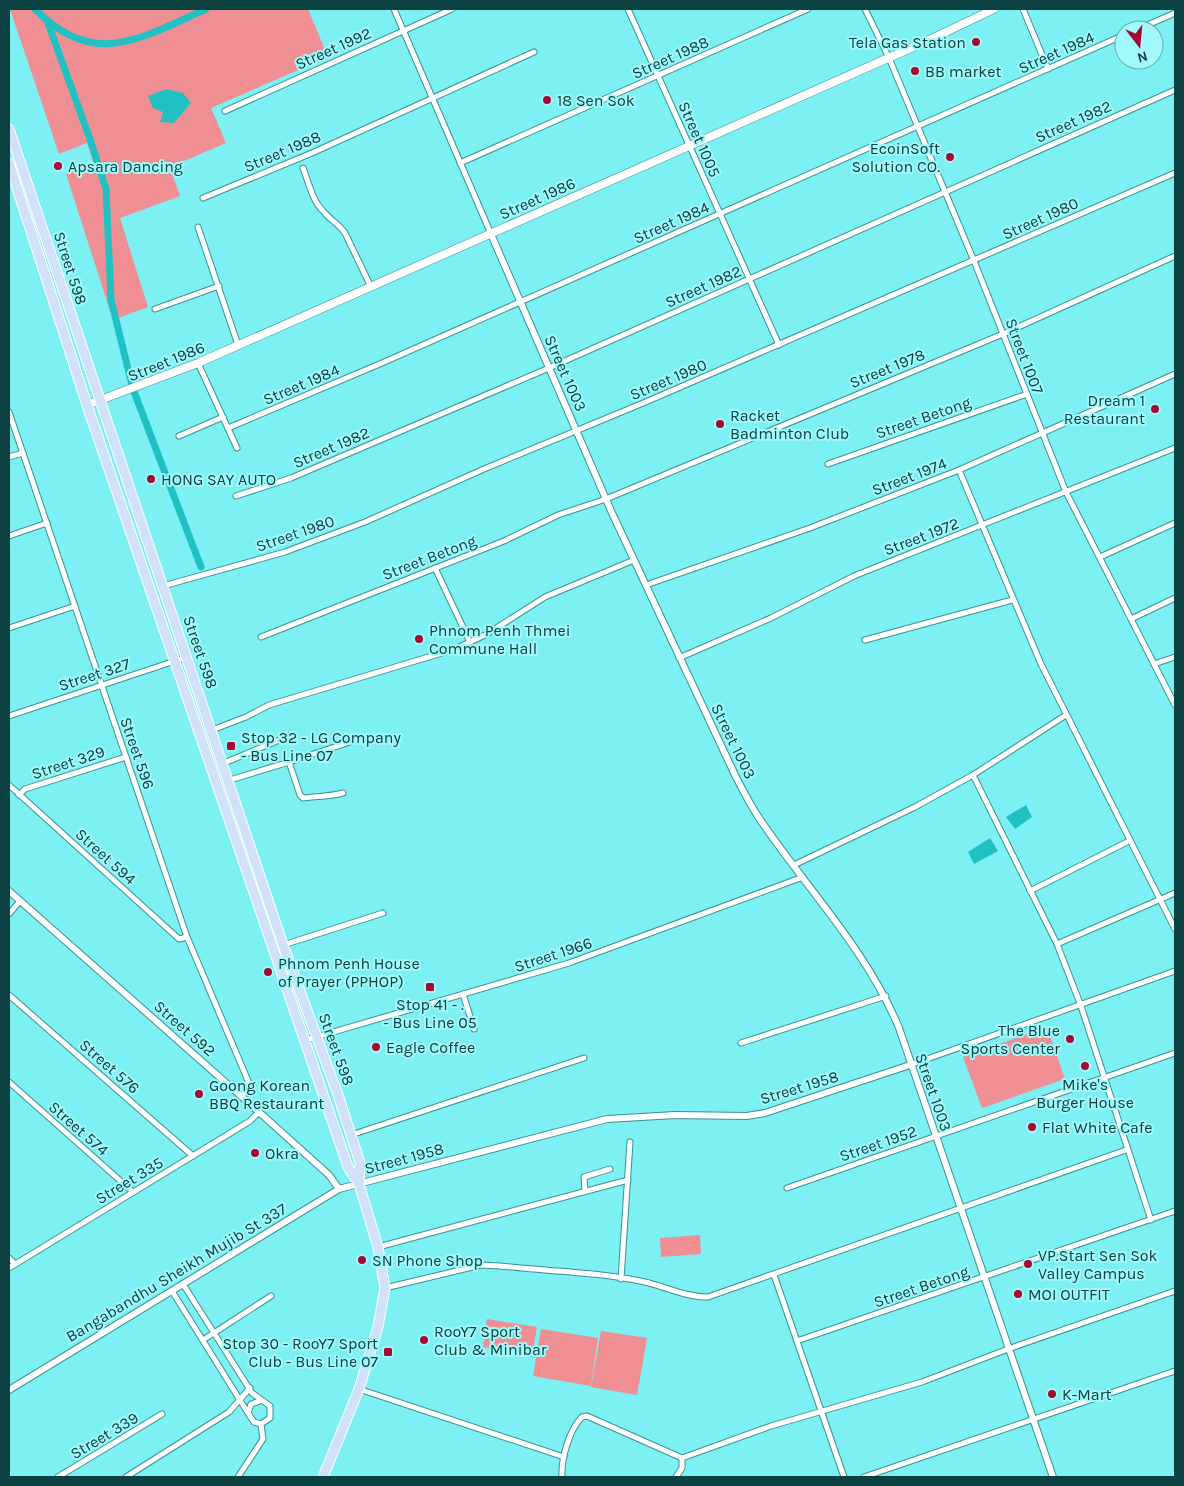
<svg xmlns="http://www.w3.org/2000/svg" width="1184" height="1486" font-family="Karla,sans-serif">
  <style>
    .green { fill: #ef8f94 }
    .water { fill: #20c0c3 }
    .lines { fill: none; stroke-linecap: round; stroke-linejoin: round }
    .canal { stroke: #20c0c3; stroke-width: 7 }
    .minor-casing { stroke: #389294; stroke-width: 7 }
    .tertiary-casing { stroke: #389294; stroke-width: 8 }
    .secondary-casing { stroke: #389294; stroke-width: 9 }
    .primary-casing { stroke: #fff; stroke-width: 11 }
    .minor { stroke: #fff; stroke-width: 5 }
    .tertiary { stroke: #fff; stroke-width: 6 }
    .secondary { stroke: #fff; stroke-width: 8 }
    .primary { stroke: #d0e1f8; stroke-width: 9 }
    .poi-dot { fill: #a50931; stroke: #a1f9fb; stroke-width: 2 }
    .labels { text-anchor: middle; stroke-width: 4; stroke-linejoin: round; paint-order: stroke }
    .poi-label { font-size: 16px; fill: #0c4142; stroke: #a1f9fb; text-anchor: start }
    .street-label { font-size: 16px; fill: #0c4142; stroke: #a1f9fb }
  </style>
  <rect width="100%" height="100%" fill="#7cf0f2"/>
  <g class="green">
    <polygon points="10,9 308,9 328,57 211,108 226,143 170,167 180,196 120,218 148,307 113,320 66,174 94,164 87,143 59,154"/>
    <polygon points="1047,1027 1065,1079 982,1108 963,1057"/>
    <polygon points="700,1235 701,1254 661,1257 660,1238"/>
    <polygon points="487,1319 537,1327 532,1356 483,1347"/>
    <polygon points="541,1329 598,1338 591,1386 533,1376"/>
    <polygon points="601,1331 647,1338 637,1395 591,1387"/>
  </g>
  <g class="water">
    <polygon points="166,89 183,93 191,103 174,123 160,122 163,112 153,108 148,96"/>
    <polygon points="1026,805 1032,817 1015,829 1006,817"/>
    <polygon points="990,838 998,851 974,864 968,852"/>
  </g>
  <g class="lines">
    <g class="canal">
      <path d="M35,9C94,70 141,38 206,9"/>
      <polyline points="48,23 91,142 106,189 111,300 133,389 201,567"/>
    </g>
    <g class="minor-casing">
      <g id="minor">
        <polyline points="394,9 491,234"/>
        <polyline points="628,9 779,345"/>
        <polyline points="865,9 889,58 974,261 1066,492 1175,705"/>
        <polyline points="1023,9 1048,69"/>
        <polyline points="1136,30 1175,13"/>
        <polyline points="225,111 452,9"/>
        <polyline points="460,163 808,9"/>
        <path d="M303,168C309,183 312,200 323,211C330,220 339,224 345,233L371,287"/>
        <polyline points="203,198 312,153 534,52"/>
        <polyline points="198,227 238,345"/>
        <polyline points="155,309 219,286"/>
        <polyline points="198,363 237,448"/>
        <polyline points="9,412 187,937 246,1076 249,1084 247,1091 241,1096"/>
        <polyline points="228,428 382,363 1124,35"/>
        <polyline points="179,436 223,417"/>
        <polyline points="9,457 23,453"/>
        <polyline points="828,464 1027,394"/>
        <polyline points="959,470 1041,664 1175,929"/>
        <polyline points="236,496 291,478 549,368 1175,90"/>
        <polyline points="9,536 47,523"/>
        <polyline points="1100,557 1175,523"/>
        <polyline points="435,568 470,642"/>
        <polyline points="646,585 810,528 959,470 1175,374"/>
        <polyline points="163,586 285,552 365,522 484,469 648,401 1175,173"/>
        <polyline points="1131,619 1175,598"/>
        <polyline points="9,628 75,606"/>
        <polyline points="261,637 504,541 558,515 606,499 1003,334 1175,256"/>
        <polyline points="865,640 1012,600"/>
        <polyline points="679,658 771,618 854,576 1175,448"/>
        <polyline points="1154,664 1175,657"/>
        <polyline points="9,716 187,657"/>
        <polyline points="212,730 246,717 269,705 455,649 487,634 545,597 634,560"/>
        <polyline points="289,762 362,738"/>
        <polyline points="224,763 289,736"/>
        <polyline points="973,775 1057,944 1081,1006 1151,1220"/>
        <path d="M230,780L289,762L300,795L303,798C318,796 327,797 343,793"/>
        <polyline points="9,785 179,939 187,937"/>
        <polyline points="19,795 25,789 126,757"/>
        <polyline points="794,865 915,807 973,775 1066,715"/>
        <polyline points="1030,891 1129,841"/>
        <polyline points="9,914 20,901"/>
        <polyline points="1057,944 1175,893"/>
        <polyline points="274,948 383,913"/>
        <polyline points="463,994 474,1029"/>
        <polyline points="9,995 193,1156"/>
        <polyline points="306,1040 569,963 803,877"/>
        <polyline points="741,1043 886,996"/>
        <polyline points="910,1065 1175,971"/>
        <polyline points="9,1082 133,1192"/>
        <polyline points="351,1135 584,1058"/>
        <polyline points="787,1188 1175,1053"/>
        <polyline points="585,1191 584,1177 610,1169"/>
        <polyline points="378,1247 628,1180"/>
        <polyline points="9,1258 15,1264"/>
        <polyline points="9,1268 250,1121 259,1112"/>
        <polyline points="774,1275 844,1477"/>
        <polyline points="621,1279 630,1142"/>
        <polyline points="183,1284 252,1393 270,1406 270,1418 261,1424 254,1422 248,1413 251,1404 260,1401"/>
        <path d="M385,1288L481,1265L500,1266C548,1271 598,1272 645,1282C666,1287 686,1297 708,1297L1126,1150"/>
        <polyline points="172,1291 248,1413"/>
        <polyline points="203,1340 271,1296"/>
        <polyline points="797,1341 1175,1211"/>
        <polyline points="359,1389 564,1457"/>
        <polyline points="58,1477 162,1414"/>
        <polyline points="126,1477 229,1412 250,1388"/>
        <polyline points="238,1477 263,1439 261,1424"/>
        <path d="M562,1477C561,1459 569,1430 582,1417L587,1416L682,1458L771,1426L922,1382L1008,1349L1175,1291"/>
        <polyline points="676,1477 682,1468 682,1458"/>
        <polyline points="864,1477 1175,1371"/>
      </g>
    </g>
    <g class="tertiary-casing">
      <g id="tertiary">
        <path d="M491,234L612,513L735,775C742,789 749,802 757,815C804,886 866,948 899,1028L1053,1477"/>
        <polyline points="9,891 259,1112 329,1175 339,1189"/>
        <polyline points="9,1390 339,1189 607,1119 675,1115 747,1116 765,1113 910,1065"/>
      </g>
    </g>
    <g class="secondary-casing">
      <polyline id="secondary" points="87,405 198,363 929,40 994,9"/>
    </g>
    <g class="primary-casing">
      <g id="primary">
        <polyline points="9,129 283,945 338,1095 360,1163 359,1184"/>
        <polyline points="9,163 87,405 348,1167 359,1184 378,1247 385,1288 378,1327 359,1389 323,1477"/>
      </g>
    </g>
    <use href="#minor" class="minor"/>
    <use href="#tertiary" class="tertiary"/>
    <use href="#secondary" class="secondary"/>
    <use href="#primary" class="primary"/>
  </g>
  <g class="poi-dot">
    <circle cx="976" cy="42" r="5"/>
    <circle cx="915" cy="71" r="5"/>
    <circle cx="547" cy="100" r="5"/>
    <circle cx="950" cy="157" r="5"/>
    <circle cx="58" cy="166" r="5"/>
    <circle cx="1155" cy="409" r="5"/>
    <circle cx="720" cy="424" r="5"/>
    <circle cx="151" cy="479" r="5"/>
    <circle cx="419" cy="639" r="5"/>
    <rect x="226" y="741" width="10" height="10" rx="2.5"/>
    <circle cx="268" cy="972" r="5"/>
    <rect x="425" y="982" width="10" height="10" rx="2.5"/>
    <circle cx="1070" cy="1039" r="5"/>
    <circle cx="376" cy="1047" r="5"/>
    <circle cx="1085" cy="1066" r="5"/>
    <circle cx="199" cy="1094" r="5"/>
    <circle cx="1032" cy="1127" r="5"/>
    <circle cx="255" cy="1153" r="5"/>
    <circle cx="362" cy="1260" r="5"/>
    <circle cx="1028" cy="1264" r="5"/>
    <circle cx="1018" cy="1294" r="5"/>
    <circle cx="424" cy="1340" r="5"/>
    <rect x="383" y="1347" width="10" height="10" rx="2.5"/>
    <circle cx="1052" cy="1394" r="5"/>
  </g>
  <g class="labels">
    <g class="poi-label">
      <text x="966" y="48" text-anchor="end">Tela Gas Station</text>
      <text x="925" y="77">BB market</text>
      <text x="557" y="106">18 Sen Sok</text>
      <text x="940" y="154" text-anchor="end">EcoinSoft<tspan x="940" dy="18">Solution CO.</tspan></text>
      <text x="68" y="172">Apsara Dancing</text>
      <text x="1145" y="406" text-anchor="end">Dream 1<tspan x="1145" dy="18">Restaurant</tspan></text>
      <text x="730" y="421">Racket<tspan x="730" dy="18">Badminton Club</tspan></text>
      <text x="161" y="485">HONG SAY AUTO</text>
      <text x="429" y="636">Phnom Penh Thmei<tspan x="429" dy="18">Commune Hall</tspan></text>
      <text x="241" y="743">Stop 32 - LG Company<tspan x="241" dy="18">- Bus Line 07</tspan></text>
      <text x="278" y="969">Phnom Penh House<tspan x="278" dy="18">of Prayer (PPHOP)</tspan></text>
      <text x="430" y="1010" text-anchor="middle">Stop 41 - .<tspan x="430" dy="18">- Bus Line 05</tspan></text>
      <text x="1060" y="1036" text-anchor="end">The Blue<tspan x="1060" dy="18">Sports Center</tspan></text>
      <text x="386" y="1053">Eagle Coffee</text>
      <text x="1085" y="1090" text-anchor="middle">Mike's<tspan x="1085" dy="18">Burger House</tspan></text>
      <text x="209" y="1091">Goong Korean<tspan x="209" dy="18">BBQ Restaurant</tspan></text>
      <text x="1042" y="1133">Flat White Cafe</text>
      <text x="265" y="1159">Okra</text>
      <text x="1038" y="1261">VP.Start Sen Sok<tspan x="1038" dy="18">Valley Campus</tspan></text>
      <text x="372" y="1266">SN Phone Shop</text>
      <text x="1028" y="1300">MOI OUTFIT</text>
      <text x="434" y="1337">RooY7 Sport<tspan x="434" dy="18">Club &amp; Minibar</tspan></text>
      <text x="378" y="1349" text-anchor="end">Stop 30 - RooY7 Sport<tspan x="378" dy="18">Club - Bus Line 07</tspan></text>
      <text x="1062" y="1400">K-Mart</text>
    </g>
    <g class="street-label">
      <text transform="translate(333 48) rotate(-24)" y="6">Street 1992</text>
      <text transform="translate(1056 52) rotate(-24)" y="6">Street 1984</text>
      <text transform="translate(670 57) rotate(-24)" y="6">Street 1988</text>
      <text transform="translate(1073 121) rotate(-24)" y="6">Street 1982</text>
      <text transform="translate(700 139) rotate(66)" y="6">Street 1005</text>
      <text transform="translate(282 151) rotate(-23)" y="6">Street 1988</text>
      <text transform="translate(537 198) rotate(-24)" y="6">Street 1986</text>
      <text transform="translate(1040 218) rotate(-24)" y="6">Street 1980</text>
      <text transform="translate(671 222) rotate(-24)" y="6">Street 1984</text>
      <text transform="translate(71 268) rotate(72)" y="6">Street 598</text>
      <text transform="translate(703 286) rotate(-24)" y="6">Street 1982</text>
      <text transform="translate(1025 356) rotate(69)" y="6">Street 1007</text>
      <text transform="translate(166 361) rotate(-22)" y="6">Street 1986</text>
      <text transform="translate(887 368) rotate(-22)" y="6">Street 1978</text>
      <text transform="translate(566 373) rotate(66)" y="6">Street 1003</text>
      <text transform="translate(668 379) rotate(-23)" y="6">Street 1980</text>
      <text transform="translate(301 384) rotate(-23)" y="6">Street 1984</text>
      <text transform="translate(923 417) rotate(-19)" y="6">Street Betong</text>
      <text transform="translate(331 447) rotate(-23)" y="6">Street 1982</text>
      <text transform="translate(909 476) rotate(-21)" y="6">Street 1974</text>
      <text transform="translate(295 533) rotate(-19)" y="6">Street 1980</text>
      <text transform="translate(921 536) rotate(-21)" y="6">Street 1972</text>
      <text transform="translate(429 557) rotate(-21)" y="6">Street Betong</text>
      <text transform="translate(201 652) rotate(71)" y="6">Street 598</text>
      <text transform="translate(94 674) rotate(-18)" y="6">Street 327</text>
      <text transform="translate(734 741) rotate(64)" y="6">Street 1003</text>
      <text transform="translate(138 753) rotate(71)" y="6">Street 596</text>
      <text transform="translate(68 762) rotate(-18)" y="6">Street 329</text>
      <text transform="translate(106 856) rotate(42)" y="6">Street 594</text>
      <text transform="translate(553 954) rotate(-18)" y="6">Street 1966</text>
      <text transform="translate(185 1028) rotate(41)" y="6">Street 592</text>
      <text transform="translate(337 1049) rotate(70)" y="6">Street 598</text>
      <text transform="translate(110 1066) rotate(41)" y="6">Street 576</text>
      <text transform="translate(799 1087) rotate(-17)" y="6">Street 1958</text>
      <text transform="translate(934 1092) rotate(71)" y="6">Street 1003</text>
      <text transform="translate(79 1128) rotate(41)" y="6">Street 574</text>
      <text transform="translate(878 1143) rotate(-19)" y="6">Street 1952</text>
      <text transform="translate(404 1158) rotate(-15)" y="6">Street 1958</text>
      <text transform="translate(129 1180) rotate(-31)" y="6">Street 335</text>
      <text transform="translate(176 1272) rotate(-31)" y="6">Bangabandhu Sheikh Mujib St 337</text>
      <text transform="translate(921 1286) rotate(-19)" y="6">Street Betong</text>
      <text transform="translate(104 1435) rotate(-31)" y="6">Street 339</text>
    </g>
  </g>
  <rect width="1184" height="1486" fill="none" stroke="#0c4142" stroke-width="20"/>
  <g transform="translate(1139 45) rotate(164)"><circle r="24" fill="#a1f9fb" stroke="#65afb1"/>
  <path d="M0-4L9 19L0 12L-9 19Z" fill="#a50931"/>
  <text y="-8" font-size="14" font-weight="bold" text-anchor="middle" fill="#0c4142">N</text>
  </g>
</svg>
